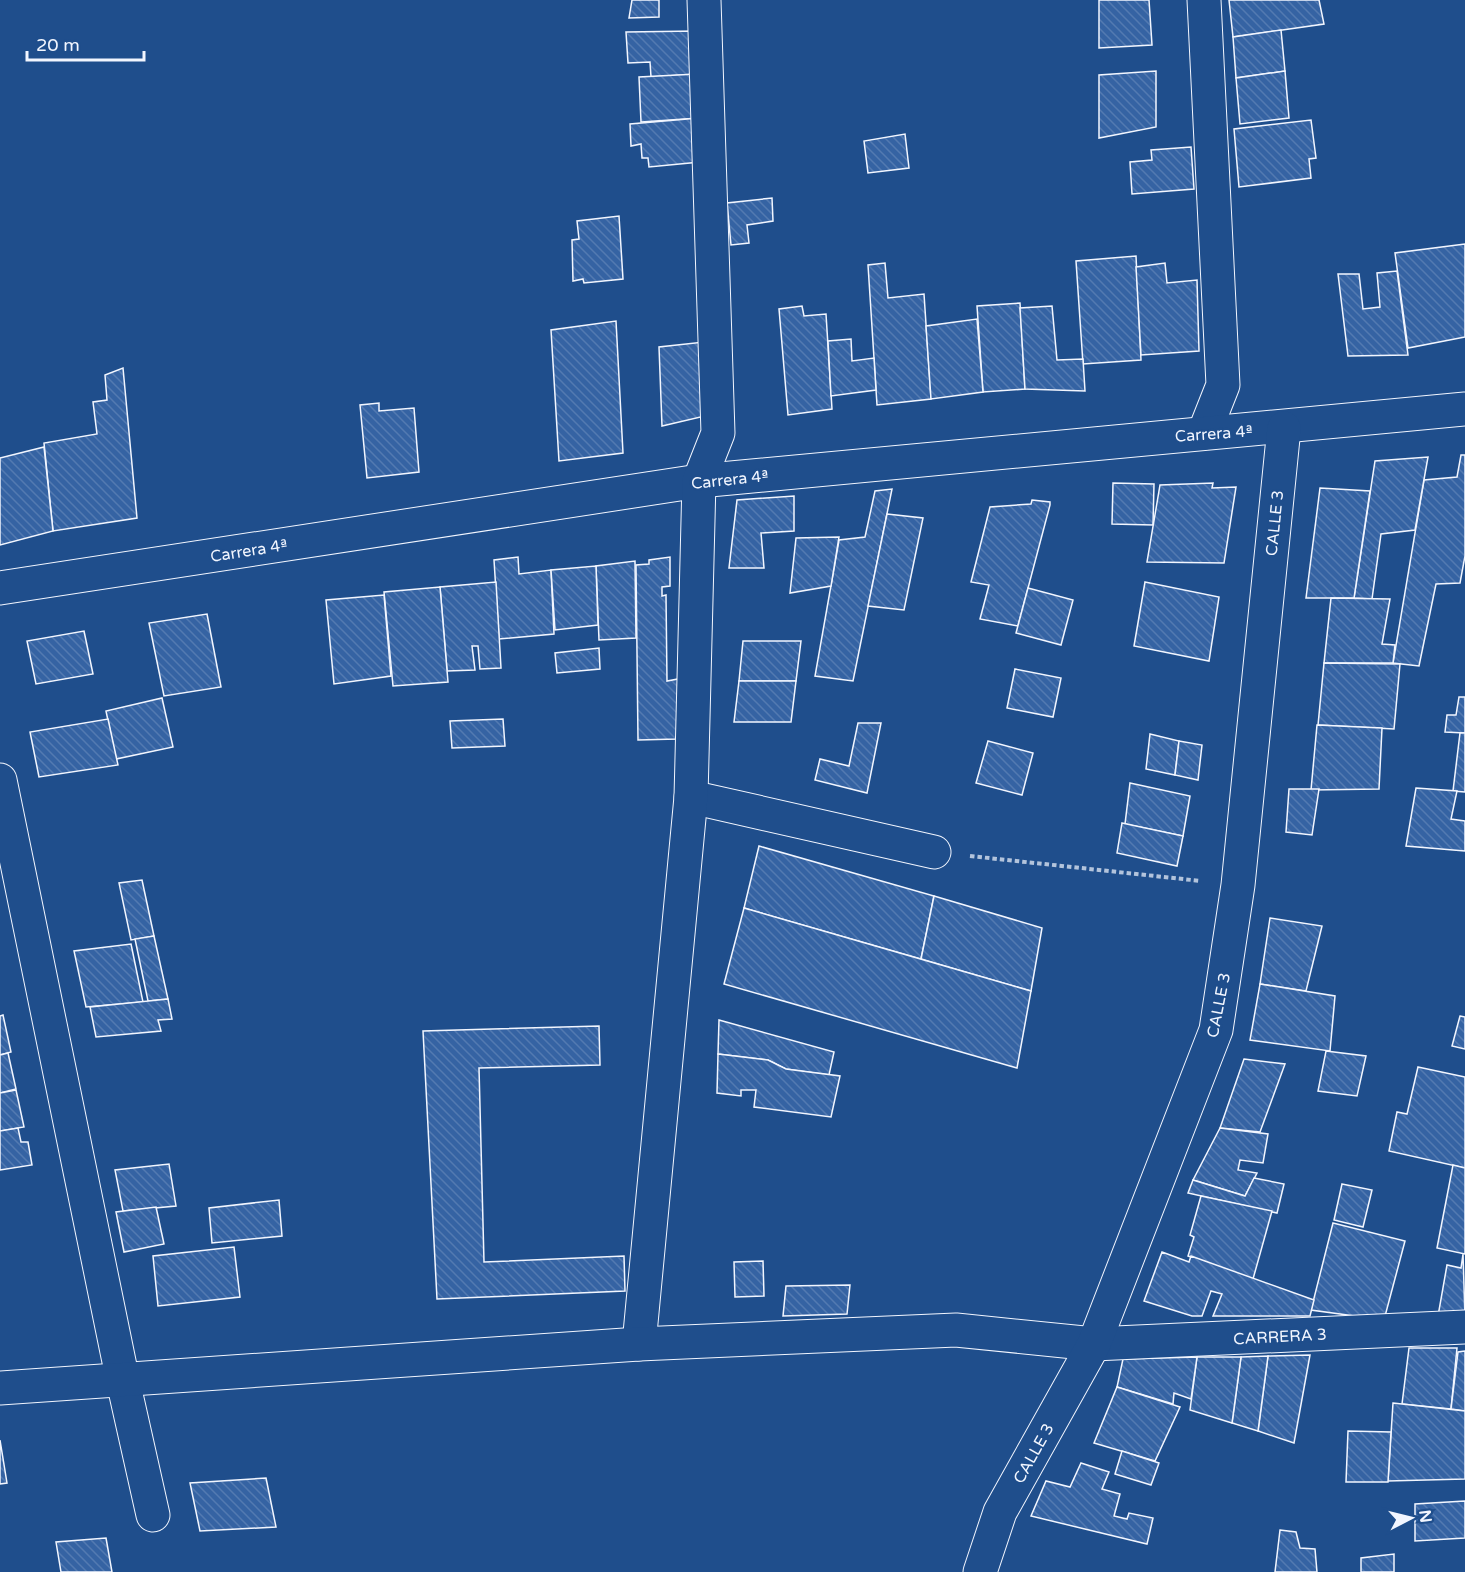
<svg xmlns="http://www.w3.org/2000/svg" width="1465" height="1572" font-family="'Varela Round',sans-serif">
  <style>
    .building { fill: url(#building-back-hatch); stroke: #f2f6ff; stroke-width: 1.5 }
    .lines { fill: none; stroke-linecap: round; stroke-linejoin: round }
    .minor-casing { stroke: #f2f6ff; stroke-width: 35 }
    .path { stroke: #b3c4dc; stroke-width: 4; stroke-dasharray: 4.5 3; stroke-linecap: butt }
    .minor { stroke: #1f4e8c; stroke-width: 33 }
    .labels { text-anchor: middle; stroke-width: 4.5; stroke-linejoin: round; paint-order: stroke }
    .street-label { font-size: 16px; fill: #f2f6ff; stroke: #1f4e8c }
  </style>
  <defs>
    <pattern id="building-back-hatch" width="6" height="6" patternUnits="userSpaceOnUse" patternTransform="scale(1.5)"><rect width="6" height="6" fill="#3563a3"/><path d="M-1 5l2 2M0 0l6 6M5-1l2 2" fill="none" stroke="#537ab1"/></pattern>
  </defs>
  <rect width="100%" height="100%" fill="#1f4e8c"/>
  <g class="building">
    <polygon points="632,0 659,0 659,17 629,18"/>
    <polygon points="1099,0 1149,0 1152,45 1099,48"/>
    <polygon points="1229,0 1319,0 1324,24 1233,37"/>
    <polygon points="1281,30 1285,71 1236,78 1233,37"/>
    <polygon points="696,31 697,74 651,77 650,62 628,63 626,32"/>
    <polygon points="1156,71 1156,127 1099,138 1099,75"/>
    <polygon points="1285,71 1289,118 1240,124 1236,78"/>
    <polygon points="697,74 699,118 641,122 639,77"/>
    <polygon points="699,118 700,162 649,167 648,158 642,158 641,144 631,146 630,124"/>
    <polygon points="1311,120 1316,158 1309,159 1311,178 1239,187 1234,129"/>
    <polygon points="905,134 909,168 868,173 864,141"/>
    <polygon points="1191,147 1194,189 1132,194 1130,162 1152,160 1151,150"/>
    <polygon points="772,198 773,221 747,225 749,243 731,245 727,203"/>
    <polygon points="619,216 623,279 584,283 583,279 573,281 572,240 579,239 577,221"/>
    <polygon points="1465,244 1465,337 1408,348 1395,253"/>
    <polygon points="1136,256 1141,360 1083,364 1076,261"/>
    <polygon points="885,263 888,298 924,294 931,399 877,405 868,265"/>
    <polygon points="1165,263 1167,283 1197,280 1199,351 1141,355 1136,267"/>
    <polygon points="1397,271 1408,355 1348,356 1338,274 1359,274 1363,309 1380,307 1377,273"/>
    <polygon points="1020,303 1025,389 983,392 977,306"/>
    <polygon points="802,306 804,316 826,314 832,409 788,415 779,309"/>
    <polygon points="1052,306 1057,360 1083,359 1085,391 1025,389 1020,308"/>
    <polygon points="977,319 983,392 931,399 926,326"/>
    <polygon points="616,321 623,453 559,461 551,330"/>
    <polygon points="851,339 852,361 874,358 876,390 831,396 828,341"/>
    <polygon points="704,342 705,416 662,426 659,347"/>
    <polygon points="123,368 137,518 53,531 44,443 97,434 93,402 107,400 105,375"/>
    <polygon points="379,403 379,411 414,408 419,472 367,478 360,405"/>
    <polygon points="44,447 53,531 0,545 0,458"/>
    <polygon points="1461,455 1465,455 1465,556 1460,583 1436,584 1419,666 1393,663 1424,480 1457,477"/>
    <polygon points="1428,457 1415,530 1381,534 1372,599 1354,598 1375,461"/>
    <polygon points="1113,483 1154,484 1153,525 1112,524"/>
    <polygon points="1213,483 1212,488 1236,487 1224,563 1147,562 1160,485"/>
    <polygon points="1320,488 1370,491 1354,598 1306,598"/>
    <polygon points="892,489 853,681 815,676 839,540 865,537 875,491"/>
    <polygon points="794,496 794,531 761,533 764,568 729,568 737,500"/>
    <polygon points="1032,500 1050,502 1050,505 1018,626 980,619 989,585 971,582 990,507 1031,504"/>
    <polygon points="887,514 923,518 904,610 868,606"/>
    <polygon points="839,537 831,586 790,593 796,538"/>
    <polygon points="518,557 519,574 551,570 554,634 499,639 494,560"/>
    <polygon points="670,557 670,586 662,587 662,596 666,595 667,681 678,679 677,739 638,740 636,565 649,564 649,560"/>
    <polygon points="635,561 636,638 599,640 596,566"/>
    <polygon points="596,566 598,625 555,630 551,570"/>
    <polygon points="496,582 501,668 480,669 478,646 472,646 475,670 447,671 440,587"/>
    <polygon points="1145,582 1219,597 1209,661 1134,646"/>
    <polygon points="440,587 448,682 393,686 384,592"/>
    <polygon points="1028,588 1073,600 1061,645 1016,633"/>
    <polygon points="384,595 391,676 334,684 326,600"/>
    <polygon points="1331,598 1390,599 1382,644 1395,645 1393,663 1324,663"/>
    <polygon points="207,614 221,687 164,696 149,623"/>
    <polygon points="84,631 93,674 36,684 27,641"/>
    <polygon points="743,641 801,641 796,681 739,681"/>
    <polygon points="599,648 600,669 557,673 555,653"/>
    <polygon points="1324,663 1400,664 1394,729 1318,725"/>
    <polygon points="1015,669 1061,678 1053,717 1007,708"/>
    <polygon points="739,681 796,681 791,722 734,722"/>
    <polygon points="1459,697 1465,697 1465,733 1445,732 1447,715 1456,715"/>
    <polygon points="162,698 173,747 116,759 106,711"/>
    <polygon points="108,719 118,765 39,777 30,732"/>
    <polygon points="503,719 505,746 452,748 450,721"/>
    <polygon points="858,723 881,723 867,793 815,780 820,759 849,766"/>
    <polygon points="1317,725 1382,728 1379,789 1311,790"/>
    <polygon points="1460,733 1465,733 1465,792 1453,791"/>
    <polygon points="1150,734 1179,741 1175,775 1146,769"/>
    <polygon points="988,741 1033,753 1022,795 976,783"/>
    <polygon points="1179,741 1202,745 1198,780 1175,775"/>
    <polygon points="1130,783 1190,796 1183,836 1125,824"/>
    <polygon points="1416,788 1457,791 1451,819 1465,821 1465,851 1406,846"/>
    <polygon points="1289,789 1319,789 1312,835 1286,832"/>
    <polygon points="1122,823 1183,836 1177,866 1117,853"/>
    <polygon points="759,846 934,896 921,959 744,908"/>
    <polygon points="142,880 154,936 131,940 119,883"/>
    <polygon points="934,896 1042,928 1031,991 921,959"/>
    <polygon points="744,908 1031,991 1017,1068 724,984"/>
    <polygon points="1270,918 1322,926 1306,991 1260,984"/>
    <polygon points="154,936 168,999 148,1001 135,939"/>
    <polygon points="131,944 143,1002 86,1007 74,951"/>
    <polygon points="1260,984 1335,996 1330,1051 1250,1040"/>
    <polygon points="168,999 172,1019 158,1020 161,1031 96,1037 90,1007"/>
    <polygon points="3,1015 11,1052 0,1055 0,1016"/>
    <polygon points="1460,1016 1465,1017 1465,1049 1452,1046"/>
    <polygon points="719,1020 834,1052 829,1075 786,1069 768,1060 718,1054"/>
    <polygon points="599,1026 600,1065 479,1068 484,1262 624,1256 625,1291 437,1299 423,1031"/>
    <polygon points="1326,1051 1366,1056 1357,1096 1318,1091"/>
    <polygon points="8,1053 16,1089 0,1093 0,1055"/>
    <polygon points="718,1054 768,1060 786,1069 840,1076 831,1117 754,1107 756,1090 741,1090 741,1096 717,1093"/>
    <polygon points="1244,1059 1285,1064 1260,1132 1220,1128"/>
    <polygon points="1418,1067 1465,1077 1465,1168 1389,1151 1397,1112 1407,1114"/>
    <polygon points="16,1090 24,1127 0,1131 0,1093"/>
    <polygon points="18,1128 21,1142 28,1142 32,1165 0,1170 0,1131"/>
    <polygon points="1220,1128 1268,1134 1263,1163 1240,1160 1238,1170 1257,1173 1245,1196 1193,1180"/>
    <polygon points="169,1164 176,1206 123,1211 115,1170"/>
    <polygon points="1453,1165 1465,1168 1465,1254 1437,1248"/>
    <polygon points="1254,1178 1284,1184 1277,1213 1188,1193 1193,1180 1245,1196"/>
    <polygon points="1342,1184 1372,1190 1363,1227 1334,1220"/>
    <polygon points="1201,1196 1272,1211 1253,1279 1188,1256 1194,1237 1190,1235"/>
    <polygon points="279,1200 282,1236 212,1243 209,1208"/>
    <polygon points="156,1207 164,1244 124,1252 116,1212"/>
    <polygon points="1333,1223 1405,1241 1384,1320 1311,1310"/>
    <polygon points="234,1247 240,1297 158,1306 153,1256"/>
    <polygon points="1162,1252 1189,1262 1191,1256 1314,1300 1310,1316 1213,1316 1222,1294 1211,1291 1202,1316 1192,1316 1144,1301"/>
    <polygon points="1463,1254 1465,1317 1438,1316 1447,1265 1461,1268"/>
    <polygon points="763,1261 764,1296 735,1297 734,1262"/>
    <polygon points="850,1285 847,1314 783,1316 786,1286"/>
    <polygon points="1409,1348 1457,1348 1451,1409 1402,1404"/>
    <polygon points="1465,1351 1465,1411 1451,1409 1458,1352"/>
    <polygon points="1310,1355 1294,1443 1258,1431 1268,1356"/>
    <polygon points="1268,1356 1258,1431 1232,1423 1241,1357"/>
    <polygon points="1197,1357 1241,1357 1232,1423 1190,1410"/>
    <polygon points="1197,1357 1191,1399 1174,1393 1173,1404 1117,1387 1123,1359"/>
    <polygon points="1117,1387 1180,1407 1155,1461 1094,1443"/>
    <polygon points="1393,1403 1465,1411 1465,1479 1388,1481"/>
    <polygon points="1348,1431 1391,1432 1388,1482 1346,1482"/>
    <polygon points="0,1440 7,1483 0,1484"/>
    <polygon points="1122,1451 1159,1463 1151,1485 1115,1474"/>
    <polygon points="1081,1463 1109,1472 1102,1489 1120,1494 1114,1516 1127,1519 1129,1513 1153,1518 1147,1544 1031,1516 1046,1481 1070,1487"/>
    <polygon points="266,1478 276,1527 200,1531 190,1483"/>
    <polygon points="1465,1501 1465,1538 1415,1541 1415,1504"/>
    <polygon points="1280,1530 1296,1532 1300,1548 1315,1549 1317,1572 1275,1572"/>
    <polygon points="106,1538 112,1572 61,1572 56,1542"/>
    <polygon points="1394,1554 1394,1572 1361,1572 1361,1558"/>
  </g>
  <g class="lines">
    <g class="minor-casing">
      <g id="minor">
        <polyline points="1204,0 1223,385 1204,433"/>
        <polyline points="0,588 699,481 1465,409"/>
        <polyline points="0,780 123,1381 153,1515"/>
        <polyline points="691,797 934,852"/>
        <polyline points="639,1344 691,797 699,481 718,433 704,0"/>
        <polyline points="0,1388 639,1344 956,1330 1094,1344 1465,1327"/>
        <polyline points="980,1572 1000,1512 1094,1344 1216,1030 1238,885 1284,428"/>
      </g>
    </g>
    <polyline class="path" points="970,856 1201,881"/>
    <use href="#minor" class="minor"/>
  </g>
  <g class="labels">
    <g class="street-label">
      <text transform="translate(1214 433) rotate(-4)" y="6">Carrera 4ª</text>
      <text transform="translate(730 479) rotate(-6)" y="6">Carrera 4ª</text>
      <text transform="translate(1274 523) rotate(-84)" y="6">CALLE 3</text>
      <text transform="translate(249 550) rotate(-9)" y="6">Carrera 4ª</text>
      <text transform="translate(1218 1005) rotate(-79)" y="6">CALLE 3</text>
      <text transform="translate(1280 1336) rotate(-3)" y="6">CARRERA 3</text>
      <text transform="translate(1033 1453) rotate(-61)" y="6">CALLE 3</text>
    </g>
  </g>
  <g transform="translate(1411 1518) rotate(83)" stroke="#1f4e8c" stroke-width="4.5" paint-order="stroke">
  <path d="M0-4.5L10 22L0 15L-10 22Z" fill="#f2f6ff"/>
  <text y="-9" font-size="16" font-weight="bold" text-anchor="middle" fill="#f2f6ff">N</text>
  </g>
  <path d="M27 51v9h117v-9" fill="none" stroke="#f2f6ff" stroke-width="3"/>
  <text x="36" y="51" font-size="18" fill="#f2f6ff" stroke="#1f4e8c" stroke-width="4.5" paint-order="stroke">20 m</text>
</svg>
